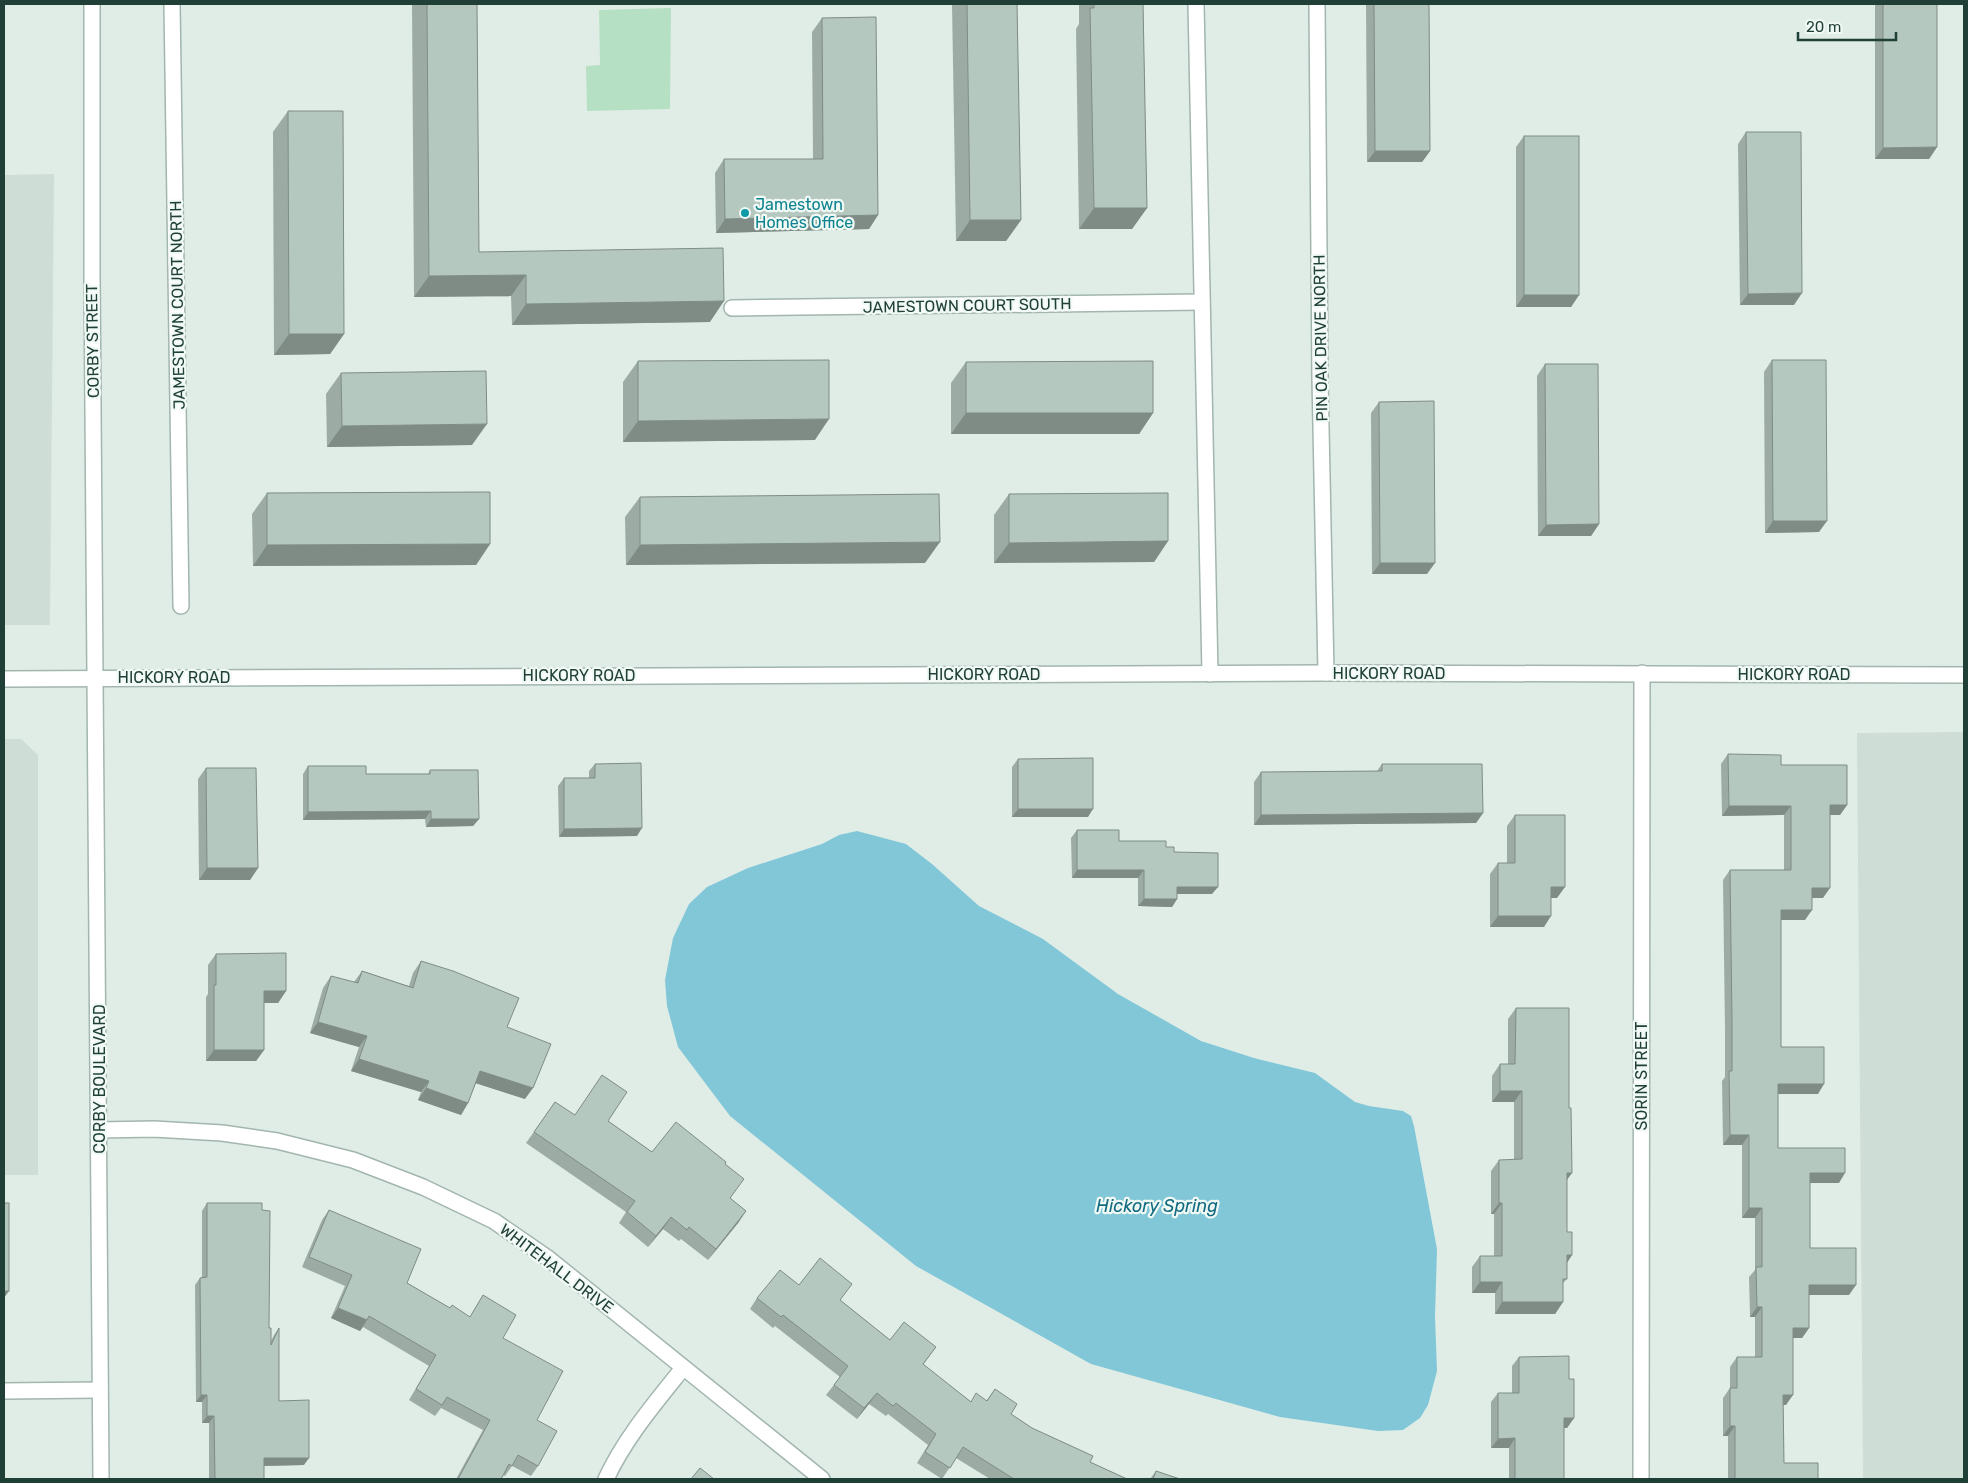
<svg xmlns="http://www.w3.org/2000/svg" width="1968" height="1483" font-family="Rubik,sans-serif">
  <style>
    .built { fill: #ceddd6 }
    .green { fill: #b6e0c3 }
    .water { fill: #82c7d8 }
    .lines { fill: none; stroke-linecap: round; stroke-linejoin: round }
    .minor-casing { stroke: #a2b5af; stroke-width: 18 }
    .minor { stroke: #fff; stroke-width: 15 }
    .wall { fill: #9caca5 }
    .shaded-wall { fill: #7f8c86 }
    .building { fill: #b5c8c0; stroke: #7f8c86 }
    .culture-dot { fill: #0f9aa8; stroke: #f1f9f5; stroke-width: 2 }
    .labels { text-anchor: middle; stroke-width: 4.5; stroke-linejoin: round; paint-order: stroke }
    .culture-label { font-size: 16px; fill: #0d838f; stroke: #f1f9f5; text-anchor: start }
    .street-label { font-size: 16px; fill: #1f3f37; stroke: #f1f9f5 }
    .water-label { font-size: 18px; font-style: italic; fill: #136b81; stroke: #f1f9f5 }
  </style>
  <rect width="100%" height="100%" fill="#e0ede7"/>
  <g class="built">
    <polygon points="54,174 50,625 4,625 4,175"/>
    <polygon points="1964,732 1964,1479 1863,1479 1857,733"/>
    <polygon points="4,739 21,739 38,755 38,1175 4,1175"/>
  </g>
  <polygon class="green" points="671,8 670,109 587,111 586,66 600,65 599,10"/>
  <polygon class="water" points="857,831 906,844 932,864 979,906 1043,939 1118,994 1201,1041 1254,1058 1315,1073 1355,1102 1369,1106 1403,1111 1411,1116 1414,1126 1437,1249 1435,1316 1437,1371 1428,1405 1420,1418 1403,1430 1378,1431 1280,1417 1091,1364 916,1266 730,1116 678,1047 667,1006 665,980 673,938 689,904 707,887 748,868 822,844 839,835"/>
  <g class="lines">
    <g class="minor-casing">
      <g id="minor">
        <polyline points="92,4 92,276 101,1479"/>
        <polyline points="172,4 181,606"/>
        <polyline points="1196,4 1210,674"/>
        <polyline points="1317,4 1320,378 1326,673"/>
        <polyline points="732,308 1202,302"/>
        <polyline points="4,679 1326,673 1964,675"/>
        <polyline points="99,1130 154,1129 222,1133 277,1141 353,1160 423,1187 494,1221 549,1259 822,1479"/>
        <polyline points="4,1391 100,1390"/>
        <path d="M606,1479C625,1438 655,1403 683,1368"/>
        <polyline points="1641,1479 1642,673"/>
      </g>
    </g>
    <use href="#minor" class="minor"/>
  </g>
  <g class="wall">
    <polygon points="412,4 477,4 479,252 710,322 512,325 511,296 414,297"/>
    <polygon points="952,4 1017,4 1021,220 1006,241 956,241"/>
    <polygon points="1079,4 1143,4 1147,208 1132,229 1079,229 1076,29 1079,24"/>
    <polygon points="1366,4 1429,4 1430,151 1422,162 1367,162"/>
    <polygon points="1875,4 1937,4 1937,147 1929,159 1875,159"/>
    <polygon points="822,18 878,215 869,229 716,233 715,173 724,159 813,159 812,32"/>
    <polygon points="288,111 344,334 330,354 274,355 273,132"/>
    <polygon points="1746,132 1794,305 1740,305 1738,144"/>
    <polygon points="1524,136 1579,295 1571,307 1516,307 1516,147"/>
    <polygon points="1772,360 1819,532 1765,533 1764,372"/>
    <polygon points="638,361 815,440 623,442 623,382"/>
    <polygon points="966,362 1153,413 1139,434 951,434 951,383"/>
    <polygon points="1545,364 1599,524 1591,536 1538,536 1537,376"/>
    <polygon points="341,373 472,445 327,447 326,394"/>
    <polygon points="1379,402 1427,574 1372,574 1371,413"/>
    <polygon points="267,493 490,544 476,565 253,566 252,514"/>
    <polygon points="1009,494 1168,541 1154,562 994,563 994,515"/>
    <polygon points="640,497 925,563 626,565 625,517"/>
    <polygon points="1728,754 1781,765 1847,805 1840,815 1830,815 1823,898 1812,898 1805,920 1781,920 1781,1047 1818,1094 1778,1094 1778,1148 1839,1183 1810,1183 1810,1248 1849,1295 1809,1295 1809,1328 1802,1338 1793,1338 1786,1405 1783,1405 1784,1463 1818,1479 1728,1479 1728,1436 1723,1436 1723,1398 1730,1388 1730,1367 1737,1357 1755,1357 1755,1317 1750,1317 1749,1277 1755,1270 1755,1218 1742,1218 1742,1145 1723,1145 1722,1081 1725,1077 1725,1030 1723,880 1730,870 1784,870 1784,815 1722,816 1721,764"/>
    <polygon points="1018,759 1088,817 1012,817 1012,767"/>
    <polygon points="595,764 637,836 559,837 558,786 564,778 589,778 589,771"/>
    <polygon points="1382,764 1483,813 1476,823 1254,825 1254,782 1261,772 1377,771"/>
    <polygon points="308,766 366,774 428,774 430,770 479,819 473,826 426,827 425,819 303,820 303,774"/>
    <polygon points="206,768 258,868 250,880 199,880 198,779"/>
    <polygon points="1515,815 1557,898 1551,898 1544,927 1490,927 1490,874 1498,863 1507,863 1507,826"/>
    <polygon points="1077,830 1119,841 1166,847 1174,852 1212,894 1177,894 1177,899 1172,907 1138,906 1138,878 1072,878 1071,838"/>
    <polygon points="216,954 286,991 278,1003 264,1003 264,1050 256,1061 206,1061 206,997 208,994 208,965"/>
    <polygon points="421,961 507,1027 525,1099 476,1083 468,1103 461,1115 418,1100 421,1092 351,1071 359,1047 310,1033 323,988 331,976 354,982 362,971 409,986 413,973"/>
    <polygon points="1516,1008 1567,1180 1567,1232 1572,1255 1567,1263 1567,1279 1563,1283 1563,1302 1555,1314 1495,1314 1495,1293 1472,1293 1472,1267 1480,1256 1494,1256 1494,1214 1491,1214 1491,1171 1499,1160 1514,1160 1514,1102 1492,1102 1492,1076 1500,1064 1508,1064 1508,1019"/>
    <polygon points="555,1102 574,1115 608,1121 652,1152 725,1164 736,1190 730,1198 746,1211 738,1223 708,1260 681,1239 679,1241 663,1229 648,1247 619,1223 626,1212 526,1143"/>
    <polygon points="207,1203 262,1210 269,1328 271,1341 274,1335 279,1328 279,1401 304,1465 264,1466 264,1479 209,1479 209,1423 202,1423 202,1402 196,1402 195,1285 200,1278 202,1277 202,1211"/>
    <polygon points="329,1210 407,1283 450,1308 470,1317 483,1295 503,1338 537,1420 538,1466 531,1476 512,1466 505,1476 503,1475 501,1479 456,1479 483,1430 441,1408 435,1416 409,1400 429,1366 363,1327 360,1331 331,1318 345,1286 302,1267 322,1220"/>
    <polygon points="799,1285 840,1300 890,1340 936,1347 923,1365 970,1401 987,1400 995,1389 1011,1414 1032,1428 1090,1462 1127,1479 990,1479 956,1458 942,1479 917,1463 928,1445 888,1414 886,1416 869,1404 857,1419 826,1395 840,1377 775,1326 773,1328 750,1309 757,1298"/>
    <polygon points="1519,1357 1569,1379 1574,1418 1567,1428 1564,1428 1564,1479 1509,1479 1509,1448 1491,1448 1491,1402 1498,1393 1512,1393 1512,1366"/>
    <polygon points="1156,1471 1180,1479 1150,1479"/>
  </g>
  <g class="shaded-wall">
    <polygon points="1937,147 1929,159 1875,159 1883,148"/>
    <polygon points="1375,151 1430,151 1422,162 1367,162"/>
    <polygon points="1094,208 1147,208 1132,229 1079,229"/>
    <polygon points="878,215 869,229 716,233 725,219"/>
    <polygon points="970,220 1021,220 1006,241 956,241"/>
    <polygon points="526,275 511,296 414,297 429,276"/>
    <polygon points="1802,293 1794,305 1740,305 1748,294"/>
    <polygon points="1524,295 1579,295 1571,307 1516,307"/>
    <polygon points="724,301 710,322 512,325 526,304"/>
    <polygon points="289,334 344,334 330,354 274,355"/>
    <polygon points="966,413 1153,413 1139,434 951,434"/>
    <polygon points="829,419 815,440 623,442 638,421"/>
    <polygon points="487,424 472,445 327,447 342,426"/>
    <polygon points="1773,521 1827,521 1819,532 1765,533"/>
    <polygon points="1599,524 1591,536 1538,536 1546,525"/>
    <polygon points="1168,541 1154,562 994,563 1009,543"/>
    <polygon points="940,542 925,563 626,565 640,545"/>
    <polygon points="490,544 476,565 253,566 267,545"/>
    <polygon points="1380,563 1435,563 1427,574 1372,574"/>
    <polygon points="1830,805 1847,805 1840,815 1823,815"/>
    <polygon points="1729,806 1791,806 1784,815 1722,816"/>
    <polygon points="1018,809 1093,809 1088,817 1012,817"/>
    <polygon points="431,811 425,819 303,820 308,812"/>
    <polygon points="1483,813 1476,823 1254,825 1261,815"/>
    <polygon points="431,819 479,819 473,826 426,827"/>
    <polygon points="642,828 637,836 559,837 564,829"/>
    <polygon points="207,868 258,868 250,880 199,880"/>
    <polygon points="1077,870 1144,870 1138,878 1072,878"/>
    <polygon points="1177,887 1218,887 1212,894 1172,894"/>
    <polygon points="1551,887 1565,887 1557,898 1544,898"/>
    <polygon points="1812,888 1830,888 1823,898 1805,898"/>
    <polygon points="1144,899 1177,899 1172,907 1138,906"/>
    <polygon points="1781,910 1812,910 1805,920 1774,920"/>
    <polygon points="1498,916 1551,916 1544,927 1490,927"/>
    <polygon points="264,991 286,991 278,1003 256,1003"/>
    <polygon points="318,1022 367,1036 359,1047 310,1033"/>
    <polygon points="214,1050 264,1050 256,1061 206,1061"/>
    <polygon points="359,1059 429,1081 421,1092 351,1071"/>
    <polygon points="480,1071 533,1088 525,1099 472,1082"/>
    <polygon points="1778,1084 1824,1084 1818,1094 1771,1094"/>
    <polygon points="426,1088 468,1103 461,1115 418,1100"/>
    <polygon points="1500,1091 1522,1091 1514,1102 1492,1102"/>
    <polygon points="1730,1135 1749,1135 1742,1145 1723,1145"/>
    <polygon points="1567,1173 1572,1173 1564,1184"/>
    <polygon points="1810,1173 1845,1173 1839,1183 1804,1183"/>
    <polygon points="1499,1203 1502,1203 1494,1214 1491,1214"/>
    <polygon points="1749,1208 1762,1208 1755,1218 1742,1218"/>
    <polygon points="746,1211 738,1223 708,1260 716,1249"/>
    <polygon points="671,1217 663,1229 648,1247 656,1236"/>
    <polygon points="1567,1255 1572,1255 1564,1267"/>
    <polygon points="1480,1282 1502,1282 1495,1293 1472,1293"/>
    <polygon points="1809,1285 1856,1285 1849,1295 1802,1295"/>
    <polygon points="4,1291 9,1291 4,1298"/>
    <polygon points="1502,1302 1563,1302 1555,1314 1495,1314"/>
    <polygon points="1757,1307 1762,1307 1755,1317 1750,1317"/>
    <polygon points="338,1308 367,1320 360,1331 331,1318"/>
    <polygon points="1793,1328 1809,1328 1802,1338 1786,1338"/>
    <polygon points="877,1393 869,1404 857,1419 864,1408"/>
    <polygon points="201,1395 207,1395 202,1402 196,1402"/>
    <polygon points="1783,1395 1793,1395 1786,1405 1776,1405"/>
    <polygon points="207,1416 214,1416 209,1423 202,1423"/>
    <polygon points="1564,1418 1574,1418 1567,1428 1558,1428"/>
    <polygon points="1730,1426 1735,1426 1728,1436 1723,1436"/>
    <polygon points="1515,1438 1509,1448 1491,1448 1498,1439"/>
    <polygon points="264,1458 309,1458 304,1465 259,1466"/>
  </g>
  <g class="building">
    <polygon points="427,4 477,4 479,252 723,248 724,301 526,304 526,275 429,276"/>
    <polygon points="967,4 1017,4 1021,220 970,220"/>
    <polygon points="1094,4 1143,4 1147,208 1094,208 1090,8 1094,8"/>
    <polygon points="1374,4 1429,4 1430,151 1375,151"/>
    <polygon points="1883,4 1937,4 1937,147 1883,148"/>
    <polygon points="876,17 878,215 725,219 724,159 823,159 822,18"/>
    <polygon points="288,111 343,111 344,334 289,334"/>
    <polygon points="1746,132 1801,132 1802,293 1748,294"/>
    <rect x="1524" y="136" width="55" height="159"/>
    <polygon points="829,360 829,419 638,421 638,361"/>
    <polygon points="1772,360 1826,360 1827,521 1773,521"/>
    <polygon points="1153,361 1153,413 966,413 966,362"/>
    <polygon points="1545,364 1598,364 1599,524 1546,525"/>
    <polygon points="486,371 487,424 342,426 341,373"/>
    <polygon points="1434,401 1435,563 1380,563 1379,402"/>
    <polygon points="490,492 490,544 267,545 267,493"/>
    <polygon points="1168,493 1168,541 1009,543 1009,494"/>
    <polygon points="939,494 940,542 640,545 640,497"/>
    <polygon points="1728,754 1781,755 1781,765 1847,765 1847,805 1830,805 1830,888 1812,888 1812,910 1781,910 1781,1047 1824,1047 1824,1084 1778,1084 1778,1148 1845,1148 1845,1173 1810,1173 1810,1248 1856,1248 1856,1285 1809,1285 1809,1328 1793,1328 1793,1395 1783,1395 1784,1463 1818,1463 1818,1479 1735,1479 1735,1426 1730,1426 1730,1388 1737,1388 1737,1357 1762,1357 1762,1307 1757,1307 1756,1267 1762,1267 1762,1208 1749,1208 1749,1135 1730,1135 1729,1071 1732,1071 1732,1020 1730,870 1791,870 1791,806 1729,806"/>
    <polygon points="1093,758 1093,809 1018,809 1018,759"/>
    <polygon points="641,763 642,828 564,829 564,778 595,778 595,764"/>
    <polygon points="1382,764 1482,764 1483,813 1261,815 1261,772 1382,771"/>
    <polygon points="308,766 366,766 366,774 430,774 430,770 478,770 479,819 431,819 431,811 308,812"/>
    <polygon points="206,768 256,768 258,868 207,868"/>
    <polygon points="1515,815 1565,815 1565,887 1551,887 1551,916 1498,916 1498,863 1515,863"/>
    <polygon points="1077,830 1119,830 1119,841 1166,841 1166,847 1174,847 1174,852 1218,853 1218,887 1177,887 1177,899 1144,899 1144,870 1077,870"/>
    <polygon points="286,953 286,991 264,991 264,1050 214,1050 214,985 216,985 216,954"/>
    <polygon points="421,961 453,971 519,998 507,1027 551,1044 533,1088 480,1071 468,1103 426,1088 429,1081 359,1059 367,1036 318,1022 331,976 358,983 362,971 413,988"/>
    <polygon points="1516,1008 1569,1008 1569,1108 1571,1108 1572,1173 1567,1173 1567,1232 1572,1232 1572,1255 1567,1255 1567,1279 1563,1279 1563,1302 1502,1302 1502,1282 1480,1282 1480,1256 1502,1256 1502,1203 1499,1203 1499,1160 1522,1159 1522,1091 1500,1091 1500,1064 1515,1064"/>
    <polygon points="602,1075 627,1092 608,1121 652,1152 676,1122 726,1162 725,1164 744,1179 730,1198 746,1211 716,1249 689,1227 687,1230 671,1217 656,1236 627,1212 635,1201 534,1132 555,1102 575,1115"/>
    <rect x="4" y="1203" width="5" height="88"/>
    <polygon points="207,1203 262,1203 262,1210 270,1211 269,1328 271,1328 271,1345 279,1328 279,1401 309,1400 309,1458 264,1458 264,1479 215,1479 214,1416 207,1416 207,1395 201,1395 200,1278 207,1277"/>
    <polygon points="329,1210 421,1249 407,1283 450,1308 452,1305 470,1317 483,1295 516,1315 503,1338 563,1371 537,1420 557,1431 538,1466 518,1455 512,1466 509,1464 501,1479 458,1479 490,1420 447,1397 442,1405 416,1389 436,1355 369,1316 367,1320 338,1308 352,1275 309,1257"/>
    <polygon points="820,1258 852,1284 840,1300 890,1340 904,1322 936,1347 923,1364 971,1402 976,1393 987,1401 995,1389 1017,1404 1011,1414 1032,1428 1093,1456 1090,1462 1127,1479 1014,1479 963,1447 950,1468 925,1452 936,1434 896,1403 893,1406 877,1393 864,1408 834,1385 848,1366 783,1315 781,1317 757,1298 780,1270 799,1285"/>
    <polygon points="1569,1356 1569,1379 1574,1379 1574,1418 1564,1418 1564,1479 1515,1479 1515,1438 1498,1439 1498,1393 1519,1393 1519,1357"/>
    <polygon points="700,1468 714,1479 691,1479"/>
    <polygon points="1156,1471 1180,1479 1153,1479"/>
  </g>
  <circle class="culture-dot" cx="745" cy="213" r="5"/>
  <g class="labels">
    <g class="culture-label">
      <text x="755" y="210">Jamestown<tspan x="755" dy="18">Homes Office</tspan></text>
    </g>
    <g class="street-label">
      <text transform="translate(177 305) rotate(-91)" y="6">JAMESTOWN COURT NORTH</text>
      <text transform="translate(967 305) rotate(-1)" y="6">JAMESTOWN COURT SOUTH</text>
      <text transform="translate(1320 338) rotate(-91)" y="6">PIN OAK DRIVE NORTH</text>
      <text transform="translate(92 341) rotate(-91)" y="6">CORBY STREET</text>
      <text x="1389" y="679">HICKORY ROAD</text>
      <text x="984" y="680">HICKORY ROAD</text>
      <text x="1794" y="680">HICKORY ROAD</text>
      <text x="579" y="681">HICKORY ROAD</text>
      <text x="174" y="683">HICKORY ROAD</text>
      <text transform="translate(1641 1076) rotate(-90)" y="6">SORIN STREET</text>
      <text transform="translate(99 1079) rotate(-90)" y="6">CORBY BOULEVARD</text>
      <text transform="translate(557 1268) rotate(37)" y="6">WHITEHALL DRIVE</text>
    </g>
    <g class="water-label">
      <text x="1157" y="1212">Hickory Spring</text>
    </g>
  </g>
  <rect width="1968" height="1483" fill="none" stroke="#1f3f37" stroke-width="10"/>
  <path d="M1798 32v8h98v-8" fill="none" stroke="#1f3f37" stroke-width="2.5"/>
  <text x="1806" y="32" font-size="15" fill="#1f3f37" stroke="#f1f9f5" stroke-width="4" paint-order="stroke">20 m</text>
</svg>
